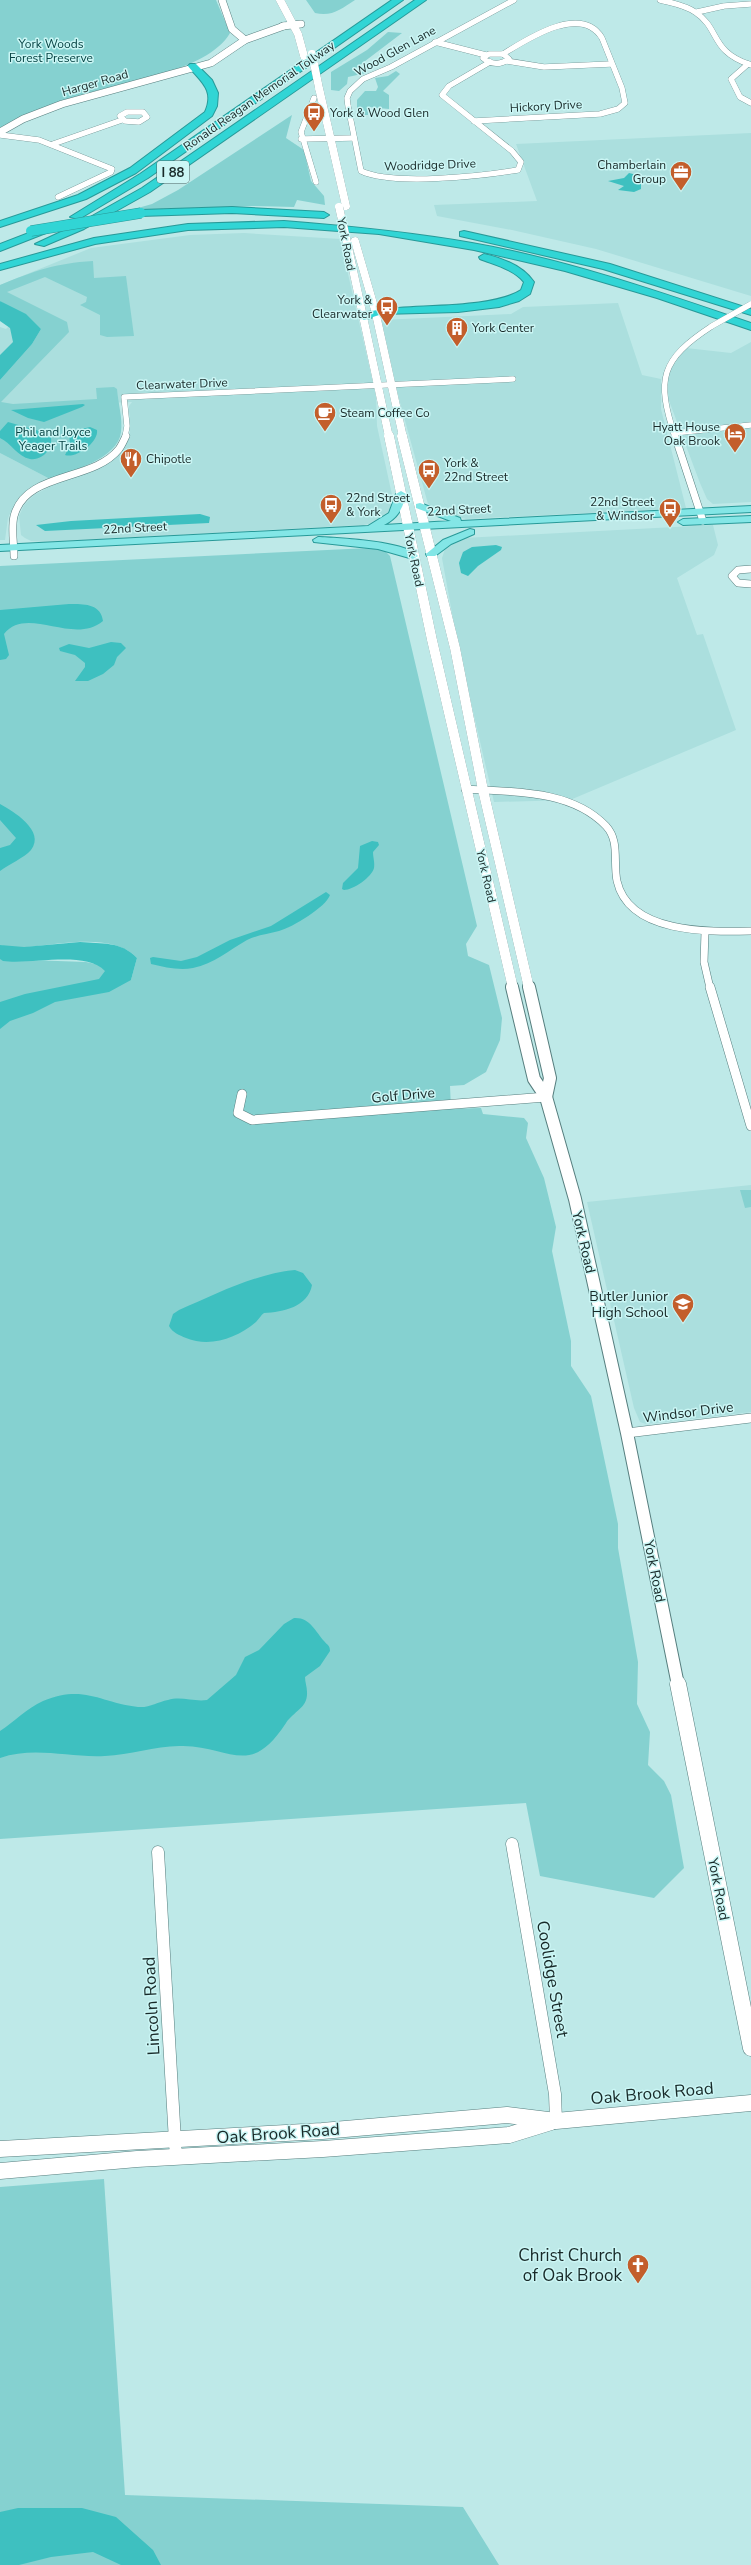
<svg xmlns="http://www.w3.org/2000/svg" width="751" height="2565" font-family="'Nunito Sans',sans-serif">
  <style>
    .built { fill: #abdfde }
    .green { fill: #85d1d0 }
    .water { fill: #3ec0c0 }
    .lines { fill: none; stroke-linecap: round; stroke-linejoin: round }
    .minor-far3-casing { stroke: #567e7e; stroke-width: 6 }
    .minor-far2-casing { stroke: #567e7e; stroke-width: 8 }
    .minor-far1-casing { stroke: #567e7e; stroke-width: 10 }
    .minor-casing { stroke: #567e7e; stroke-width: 13 }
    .tertiary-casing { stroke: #567e7e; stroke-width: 8 }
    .secondary-far3-casing { stroke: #567e7e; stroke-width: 8 }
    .secondary-far2-casing { stroke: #567e7e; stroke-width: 10 }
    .secondary-far1-casing { stroke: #567e7e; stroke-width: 14 }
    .secondary-casing { stroke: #567e7e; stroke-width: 17 }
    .primary-casing { stroke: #289998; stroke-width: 2 }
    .motorway-casing { stroke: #289998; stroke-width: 2 }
    .minor-far3 { stroke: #fff; stroke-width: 5.5 }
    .minor-far2 { stroke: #fff; stroke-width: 7 }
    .minor-far1 { stroke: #fff; stroke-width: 9 }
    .minor { stroke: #fff; stroke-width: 12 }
    .tertiary { stroke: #fff; stroke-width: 7 }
    .secondary-far3 { stroke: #fff; stroke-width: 8 }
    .secondary-far2 { stroke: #fff; stroke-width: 10 }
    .secondary-far1 { stroke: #fff; stroke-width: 12 }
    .secondary { stroke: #fff; stroke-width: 16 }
    .primary { fill: #83e6e6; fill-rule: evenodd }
    .motorway { fill: #31d5d5; fill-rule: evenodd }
    .minor-bridge-casing { stroke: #567e7e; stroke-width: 6; stroke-linecap: butt }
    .secondary-bridge-casing { stroke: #567e7e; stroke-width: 8; stroke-linecap: butt }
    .motorway-bridge-casing { stroke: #289998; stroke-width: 11; stroke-linecap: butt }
    .minor-bridge { stroke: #fff; stroke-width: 5.5 }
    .secondary-bridge { stroke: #fff; stroke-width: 8 }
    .motorway-bridge { stroke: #31d5d5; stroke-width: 10 }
    .labels { text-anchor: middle; stroke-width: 3; stroke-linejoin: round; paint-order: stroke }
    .far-park-label { font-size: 12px; fill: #054242; stroke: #cbf6f5 }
    .far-street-label { font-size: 12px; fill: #182928; stroke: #cbf6f5 }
    .far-poi-label { font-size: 12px; fill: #182928; stroke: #cbf6f5; text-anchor: start }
    .shield { fill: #cbf6f5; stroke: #4e6666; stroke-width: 1 }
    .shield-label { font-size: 13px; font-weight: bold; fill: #182928 }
    .street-label { font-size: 14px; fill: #182928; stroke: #cbf6f5 }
    .poi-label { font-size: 14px; fill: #182928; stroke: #cbf6f5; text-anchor: end }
    .near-street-label { font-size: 17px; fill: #182928; stroke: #cbf6f5 }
    .near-poi-label { font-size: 17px; fill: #182928; stroke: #cbf6f5; text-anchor: end }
  </style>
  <rect width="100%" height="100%" fill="#bee9e8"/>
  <g class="built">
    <polygon points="751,133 751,296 596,249 512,230 437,216 434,205 537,201 516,144"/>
    <polygon points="244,233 340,239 376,396 377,426 394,504 392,513 374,523 363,525 44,542 31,541 25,538 21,535 19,516 24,505 34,495 123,449 130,437 129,406 132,402 0,407 0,327 6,329 23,313 0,285 91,248 190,235"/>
    <polygon points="618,303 642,375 661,379 661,409 686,508 466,519 439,512 428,504 396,388 381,320 511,314 523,307"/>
    <polygon points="751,342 751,502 713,504 707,499 700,483 668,398 666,383 670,370 686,348 731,353"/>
    <polygon points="0,453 50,479 25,492 15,503 8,518 5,540 0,540"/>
    <polygon points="713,525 718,545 714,555 677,578 697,635 703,634 736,730 570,800 494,802 458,646 442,558 446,546 464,538"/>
    <polygon points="751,1185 751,1412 646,1424 640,1422 634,1408 587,1202"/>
  </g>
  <g class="green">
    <path d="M0,0H216L230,33C207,73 118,82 76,97C50,106 25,118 0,129Z"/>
    <path d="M306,0H355C341,9 332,17 315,13Z"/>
    <polygon points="388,32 402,33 352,71 365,69 366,73 348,77 347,84 339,91 331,90 331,72 367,50"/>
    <polygon points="396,71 400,74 383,91 389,95 389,109 369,107 368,115 357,115 357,100 365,91 376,91 378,87 375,78 388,76"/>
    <polygon points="292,115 286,138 304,150 311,181 324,196 325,205 297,200 294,207 253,206 131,210 152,204 178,190"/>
    <path d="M93,261L94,278L126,276L134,336L107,337L100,335V315L80,305L86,302L87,297L45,277L7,292L67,322L69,332L1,402L13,404L97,399L96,388L114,387L117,389C118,403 123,419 121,432C118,459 71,471 50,479L0,453V380L32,344L41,329L0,301V285C34,271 56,263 93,261Z"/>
    <path d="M369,548L385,551L390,556L477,926L466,944L468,956L489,965L502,1018L500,1040L486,1072L464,1085L450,1086L451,1109L481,1108L483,1114L524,1118L528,1123L526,1138L544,1178L556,1227L552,1251L571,1341V1366L591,1396L618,1524V1548L638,1662L637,1704L650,1732L648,1765L664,1781L671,1795L684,1868L654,1898L540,1876L526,1803L0,1839V959L86,962L100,965L131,980L137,958C114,934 67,943 37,946C25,947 12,949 0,945V566Z"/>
    <polygon points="740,1190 751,1190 751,1207 745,1208"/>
    <polygon points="104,2179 125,2495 463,2507 499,2565 0,2565 0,2187"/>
  </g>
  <g class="water">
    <polygon points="629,173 641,176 638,180 641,183 641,189 634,192 618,190 624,186 608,181 624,178"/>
    <polygon points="0,301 26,314 41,329 32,344 0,380 0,355 13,342 10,328 0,321"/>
    <polygon points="83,404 85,405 82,407 44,422 28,418 11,410"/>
    <path d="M8,422L50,434C55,446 44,461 30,459C18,457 11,443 0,438V431Z"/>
    <path d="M90,427L97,430C99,442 76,459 65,455L70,445L69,432Z"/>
    <polygon points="200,514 210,517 209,523 45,531 36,525 71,521"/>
    <polygon points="496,545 502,547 501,550 478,566 468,576 461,573 459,563 463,552 472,547"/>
    <path d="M69,604C82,604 101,603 103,621C73,646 27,605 4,634L9,655L6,659L0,660V610Z"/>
    <polygon points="111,642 121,643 126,648 117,657 114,665 103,674 88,681 75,681 85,667 85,663 75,655 60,651 59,648 69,644 89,648"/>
    <path d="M0,804C13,811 46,831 31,850C24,858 9,864 0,871V848L10,845L16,838L0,820Z"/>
    <path d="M372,841L378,842L379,845L373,852C373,857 375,863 374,868C372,877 353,890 344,890L342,889L343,883L358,868L360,846Z"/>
    <path d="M326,892L330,895C326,907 293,927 279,931C268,934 257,935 247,940C229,950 214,964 193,968C179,971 165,967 151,964L150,958L153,957L181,961L197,957L230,940L271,926Z"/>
    <path d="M80,942C102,944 121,941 137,958L131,980L109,992L55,1002L33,1013L10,1021L0,1029V1002L25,994L99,979L105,971C85,950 31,965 3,961L0,959V945L24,947Z"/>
    <path d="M295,1270L303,1273L312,1285C308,1307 283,1312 264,1313C261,1315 259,1319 256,1322C237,1338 210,1348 186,1338C179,1335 173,1333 169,1326L173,1314L179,1310C216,1294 254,1274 295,1270Z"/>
    <path d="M294,1618C310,1617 315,1631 324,1641C327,1645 330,1645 330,1651L320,1666L305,1677C305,1682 307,1687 307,1692C308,1708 294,1711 286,1723C250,1778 232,1747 183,1746C157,1745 131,1755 105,1756C69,1758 35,1746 0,1758V1731C14,1722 27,1708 43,1701C85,1684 100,1703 138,1707C150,1708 157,1702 168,1700C181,1696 194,1702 207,1700L236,1675L245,1657L259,1650L284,1624Z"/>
    <polygon points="82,2508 116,2517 153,2550 161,2565 121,2565 93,2552 51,2557 19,2565 0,2565 0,2512 18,2508"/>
  </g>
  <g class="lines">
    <g class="minor-far3-casing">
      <g id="minor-far3">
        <path d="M660,0C672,3 685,5 695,12C721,29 709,51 751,65"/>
        <polyline points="697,12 724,6 751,4"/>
        <polyline points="435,42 486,55"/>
        <path d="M489,54H503L509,59C501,65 491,65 483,58Z"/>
        <polyline points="507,61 544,67 611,64"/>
        <path d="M490,62L449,86L442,95L512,151L521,162L518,170C482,176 393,186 361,171L348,106L347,98L350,91L363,79L391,67L514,0"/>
        <polyline points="748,64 731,79 740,97 751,103"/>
        <polyline points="314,98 301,132 316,182"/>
        <polygon points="127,112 143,112 147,117 139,122 125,121 120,116"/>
        <path d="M474,121L600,114L618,109L625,103L622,88L602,38C581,3 526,40 503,54"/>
        <polyline points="0,135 39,140 112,169 111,172 58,197"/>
        <polyline points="301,139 354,138"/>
        <polyline points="53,144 122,120"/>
        <polyline points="674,433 751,425"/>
        <polyline points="125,437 127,426 124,397 513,379"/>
        <path d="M675,437C656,379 660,360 712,326"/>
      </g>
    </g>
    <g class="minor-far2-casing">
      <g id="minor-far2">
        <polyline points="675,436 703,521"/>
        <path d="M14,556C14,543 11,529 14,516C26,471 93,482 119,449C122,445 124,440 126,436"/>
        <polyline points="751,569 738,570 732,576 738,583 751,584"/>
        <path d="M465,789C511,792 571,789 606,826C620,841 613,862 617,881C629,934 709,932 751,931"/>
        <polyline points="705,932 704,962 710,988"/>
      </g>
    </g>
    <g class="minor-far1-casing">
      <g id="minor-far1">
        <polyline points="710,987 751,1126"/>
        <polyline points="242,1094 238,1113 252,1120 546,1097"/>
        <polyline points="627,1433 751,1418"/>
      </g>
    </g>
    <g class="minor-casing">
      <g id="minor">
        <polyline points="512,1844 555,2094 556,2121"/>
        <polyline points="158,1852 176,2158"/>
      </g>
    </g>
    <g class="tertiary-casing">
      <g id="tertiary">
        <polyline points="222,0 232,29 245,40"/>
        <polyline points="283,26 301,24"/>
        <polyline points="0,132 23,119 62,104 211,63 245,40 284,26"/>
      </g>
    </g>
    <g class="secondary-far3-casing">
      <g id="secondary-far3">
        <polyline points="280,0 298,34 304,56"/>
        <polyline points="319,88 346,206"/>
        <polyline points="355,241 375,310 403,437"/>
        <polyline points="347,242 389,437"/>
      </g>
    </g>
    <g class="secondary-far2-casing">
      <g id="secondary-far2">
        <polyline points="389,436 432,640 513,988"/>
        <polyline points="402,436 455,648 483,790 529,988"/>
      </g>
    </g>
    <g class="secondary-far1-casing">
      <g id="secondary-far1">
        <polyline points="512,987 534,1079 546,1097 575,1199 627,1433 678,1685"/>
        <polyline points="529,987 550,1078 546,1097"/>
      </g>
    </g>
    <g class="secondary-casing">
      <g id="secondary">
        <polyline points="678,1684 751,2048"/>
        <polyline points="0,2149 322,2131 507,2115 556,2121 751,2103"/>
        <polyline points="0,2171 137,2159 323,2149 509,2135 551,2122"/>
      </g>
    </g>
    <g class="primary-casing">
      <g id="primary">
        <path d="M401,491L406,494C403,508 398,518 384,525L451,521L416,508V504L420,503L460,518L461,521L751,506V512L0,551V545L368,526L389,513L396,494Z"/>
        <polygon points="751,516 751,522 683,525 678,522 683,519"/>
        <polygon points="470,529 474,530 474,534 451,544 435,556 427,556 426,554 443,540"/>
        <path d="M318,537C338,538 406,541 418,556L413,559L378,549L314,542L313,540Z"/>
      </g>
    </g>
    <g class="motorway-casing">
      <g id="motorway">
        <polygon points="392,0 403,0 148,178 79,219 70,217 140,174"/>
        <polygon points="415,0 426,0 150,192 84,229 44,246 35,244 76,225 142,188"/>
        <path d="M190,64H196L212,80L218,93L217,106L212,116L136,173L86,199L0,227V221L78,195L130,168L205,112C215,90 201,82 188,66Z"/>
        <polygon points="232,207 324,212 329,215 324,218 232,213 141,216 136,213 141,210"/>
        <path d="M284,221C347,226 410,232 472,243C568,260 660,292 751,323V330L657,298L565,271L474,250L379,234L284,227L188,230L95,244L0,270V264L94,238L188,224Z"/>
        <polygon points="52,224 56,225 56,229 0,251 0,244"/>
        <polygon points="464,231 610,264 751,309 751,315 603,269 460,236 460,232"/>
        <path d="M484,254C502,258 523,266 534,282L530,294L519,301L499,307L458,312L382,314L364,320L359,317C372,300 485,314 521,290L524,282C513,269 495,265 480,259L479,257Z"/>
      </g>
    </g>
    <use href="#minor-far3" class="minor-far3"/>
    <use href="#minor-far2" class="minor-far2"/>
    <use href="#minor-far1" class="minor-far1"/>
    <use href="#minor" class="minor"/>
    <use href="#tertiary" class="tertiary"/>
    <use href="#secondary-far3" class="secondary-far3"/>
    <use href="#secondary-far2" class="secondary-far2"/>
    <use href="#secondary-far1" class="secondary-far1"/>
    <use href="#secondary" class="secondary"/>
    <use href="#primary" class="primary"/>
    <use href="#motorway" class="motorway"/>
    <g class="minor-bridge-casing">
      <polyline id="minor-bridge" points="712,326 751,304"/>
    </g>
    <g class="secondary-bridge-casing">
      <g id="secondary-bridge">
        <polyline points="312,54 319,88"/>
        <polyline points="339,207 347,242"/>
      </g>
    </g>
    <g class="motorway-bridge-casing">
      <polyline id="motorway-bridge" points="31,231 141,213"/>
    </g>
    <use href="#minor-bridge" class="minor-bridge"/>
    <use href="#secondary-bridge" class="secondary-bridge"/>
    <use href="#motorway-bridge" class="motorway-bridge"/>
  </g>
  <defs>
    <g id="bus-pin" transform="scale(1.15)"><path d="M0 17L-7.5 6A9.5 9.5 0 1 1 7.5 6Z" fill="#c35e2b" stroke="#cbf6f5"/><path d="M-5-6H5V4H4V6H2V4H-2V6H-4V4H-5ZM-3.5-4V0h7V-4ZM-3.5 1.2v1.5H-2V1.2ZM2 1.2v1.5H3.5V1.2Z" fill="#fff"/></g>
    <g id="office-pin" transform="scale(1.15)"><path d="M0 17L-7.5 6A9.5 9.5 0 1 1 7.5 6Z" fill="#c35e2b" stroke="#cbf6f5"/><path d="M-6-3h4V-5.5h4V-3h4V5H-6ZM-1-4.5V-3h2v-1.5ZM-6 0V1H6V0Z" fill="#fff"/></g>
    <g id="building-pin" transform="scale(1.15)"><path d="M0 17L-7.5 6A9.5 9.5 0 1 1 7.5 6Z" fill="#c35e2b" stroke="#cbf6f5"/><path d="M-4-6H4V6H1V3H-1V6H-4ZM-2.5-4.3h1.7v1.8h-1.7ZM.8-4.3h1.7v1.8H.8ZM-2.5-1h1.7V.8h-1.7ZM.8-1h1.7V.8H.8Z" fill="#fff"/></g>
    <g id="cafe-pin" transform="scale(1.15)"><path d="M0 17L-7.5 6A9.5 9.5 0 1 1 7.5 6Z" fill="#c35e2b" stroke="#cbf6f5"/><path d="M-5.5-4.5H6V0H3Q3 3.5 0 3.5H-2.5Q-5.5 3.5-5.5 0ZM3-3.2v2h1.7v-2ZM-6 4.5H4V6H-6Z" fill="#fff"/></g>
    <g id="hotel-pin" transform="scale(1.15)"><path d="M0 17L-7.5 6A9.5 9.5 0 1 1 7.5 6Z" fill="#c35e2b" stroke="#cbf6f5"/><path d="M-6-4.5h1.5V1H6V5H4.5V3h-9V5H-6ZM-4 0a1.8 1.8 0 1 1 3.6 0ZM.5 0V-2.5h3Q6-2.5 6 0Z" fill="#fff"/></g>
    <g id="restaurant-pin" transform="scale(1.15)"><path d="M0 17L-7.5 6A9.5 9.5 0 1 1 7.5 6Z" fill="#c35e2b" stroke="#cbf6f5"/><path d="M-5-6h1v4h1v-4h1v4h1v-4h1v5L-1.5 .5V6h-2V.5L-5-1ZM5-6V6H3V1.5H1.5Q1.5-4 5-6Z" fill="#fff"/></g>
    <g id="school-pin" transform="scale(1.15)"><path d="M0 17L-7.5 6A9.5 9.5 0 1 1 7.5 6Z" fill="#c35e2b" stroke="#cbf6f5"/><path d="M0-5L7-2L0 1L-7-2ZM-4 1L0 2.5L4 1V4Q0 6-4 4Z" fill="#fff"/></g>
    <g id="church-pin" transform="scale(1.15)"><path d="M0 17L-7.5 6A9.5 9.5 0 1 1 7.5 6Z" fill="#c35e2b" stroke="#cbf6f5"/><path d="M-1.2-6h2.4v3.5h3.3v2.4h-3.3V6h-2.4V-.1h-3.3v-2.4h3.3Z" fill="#fff"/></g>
  </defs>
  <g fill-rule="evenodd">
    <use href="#bus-pin" x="314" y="113"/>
    <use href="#office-pin" x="681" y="172"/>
    <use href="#bus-pin" x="387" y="307"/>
    <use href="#building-pin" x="457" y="328"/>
    <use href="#cafe-pin" x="325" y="413"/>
    <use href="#hotel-pin" x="735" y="434"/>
    <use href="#restaurant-pin" x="131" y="459"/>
    <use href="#bus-pin" x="429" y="470"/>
    <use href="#bus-pin" x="331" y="505"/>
    <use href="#bus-pin" x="670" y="509"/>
    <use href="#school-pin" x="683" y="1304"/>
    <use href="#church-pin" x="638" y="2265"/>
  </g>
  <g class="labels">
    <g class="far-park-label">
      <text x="51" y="48">York Woods<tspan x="51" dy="14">Forest Preserve</tspan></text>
      <text x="53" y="436">Phil and Joyce<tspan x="53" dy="14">Yeager Trails</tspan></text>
    </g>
    <g class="far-street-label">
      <text transform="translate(395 51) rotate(-29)" y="4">Wood Glen Lane</text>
      <text transform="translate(95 83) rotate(-16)" y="4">Harger Road</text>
      <text transform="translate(259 96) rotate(-35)" y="4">Ronald Reagan Memorial Tollway</text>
      <text transform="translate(546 106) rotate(-3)" y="4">Hickory Drive</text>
      <text transform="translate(430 165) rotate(-2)" y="4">Woodridge Drive</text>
      <text transform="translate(346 244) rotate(79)" y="4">York Road</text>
      <text transform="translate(182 384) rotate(-2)" y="4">Clearwater Drive</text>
      <text transform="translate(459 510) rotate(-3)" y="4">22nd Street</text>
      <text transform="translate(135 528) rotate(-3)" y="4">22nd Street</text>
      <text transform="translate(414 560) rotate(78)" y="4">York Road</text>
      <text transform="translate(486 876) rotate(77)" y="4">York Road</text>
    </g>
    <g class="far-poi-label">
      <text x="330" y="117">York &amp; Wood Glen</text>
      <text x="666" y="169" text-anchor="end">Chamberlain<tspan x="666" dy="14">Group</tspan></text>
      <text x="372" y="304" text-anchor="end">York &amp;<tspan x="372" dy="14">Clearwater</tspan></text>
      <text x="472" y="332">York Center</text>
      <text x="340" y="417">Steam Coffee Co</text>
      <text x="720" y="431" text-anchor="end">Hyatt House<tspan x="720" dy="14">Oak Brook</tspan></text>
      <text x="146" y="463">Chipotle</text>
      <text x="444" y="467">York &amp;<tspan x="444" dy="14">22nd Street</tspan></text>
      <text x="346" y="502">22nd Street<tspan x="346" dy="14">&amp; York</tspan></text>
      <text x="654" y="506" text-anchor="end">22nd Street<tspan x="654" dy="14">&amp; Windsor</tspan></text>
    </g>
    <rect class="shield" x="157" y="161" width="32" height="22" rx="3"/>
    <g class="shield-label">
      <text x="173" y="177">I 88</text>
    </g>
    <g class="street-label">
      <text transform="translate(403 1095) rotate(-5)" y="5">Golf Drive</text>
      <text transform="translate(584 1242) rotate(77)" y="5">York Road</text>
      <text transform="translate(688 1412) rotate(-7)" y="5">Windsor Drive</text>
      <text transform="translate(655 1571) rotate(79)" y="5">York Road</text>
      <text transform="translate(719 1889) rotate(79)" y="5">York Road</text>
    </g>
    <g class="poi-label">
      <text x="668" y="1301">Butler Junior<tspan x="668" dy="16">High School</tspan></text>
    </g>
    <g class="near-street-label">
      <text transform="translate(553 1979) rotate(80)" y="6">Coolidge Street</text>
      <text transform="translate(151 2006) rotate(-93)" y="6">Lincoln Road</text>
      <text transform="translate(652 2093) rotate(-5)" y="6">Oak Brook Road</text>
      <text transform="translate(278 2133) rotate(-4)" y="6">Oak Brook Road</text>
    </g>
    <g class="near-poi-label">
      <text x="622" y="2261">Christ Church<tspan x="622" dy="20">of Oak Brook</tspan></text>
    </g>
  </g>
</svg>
